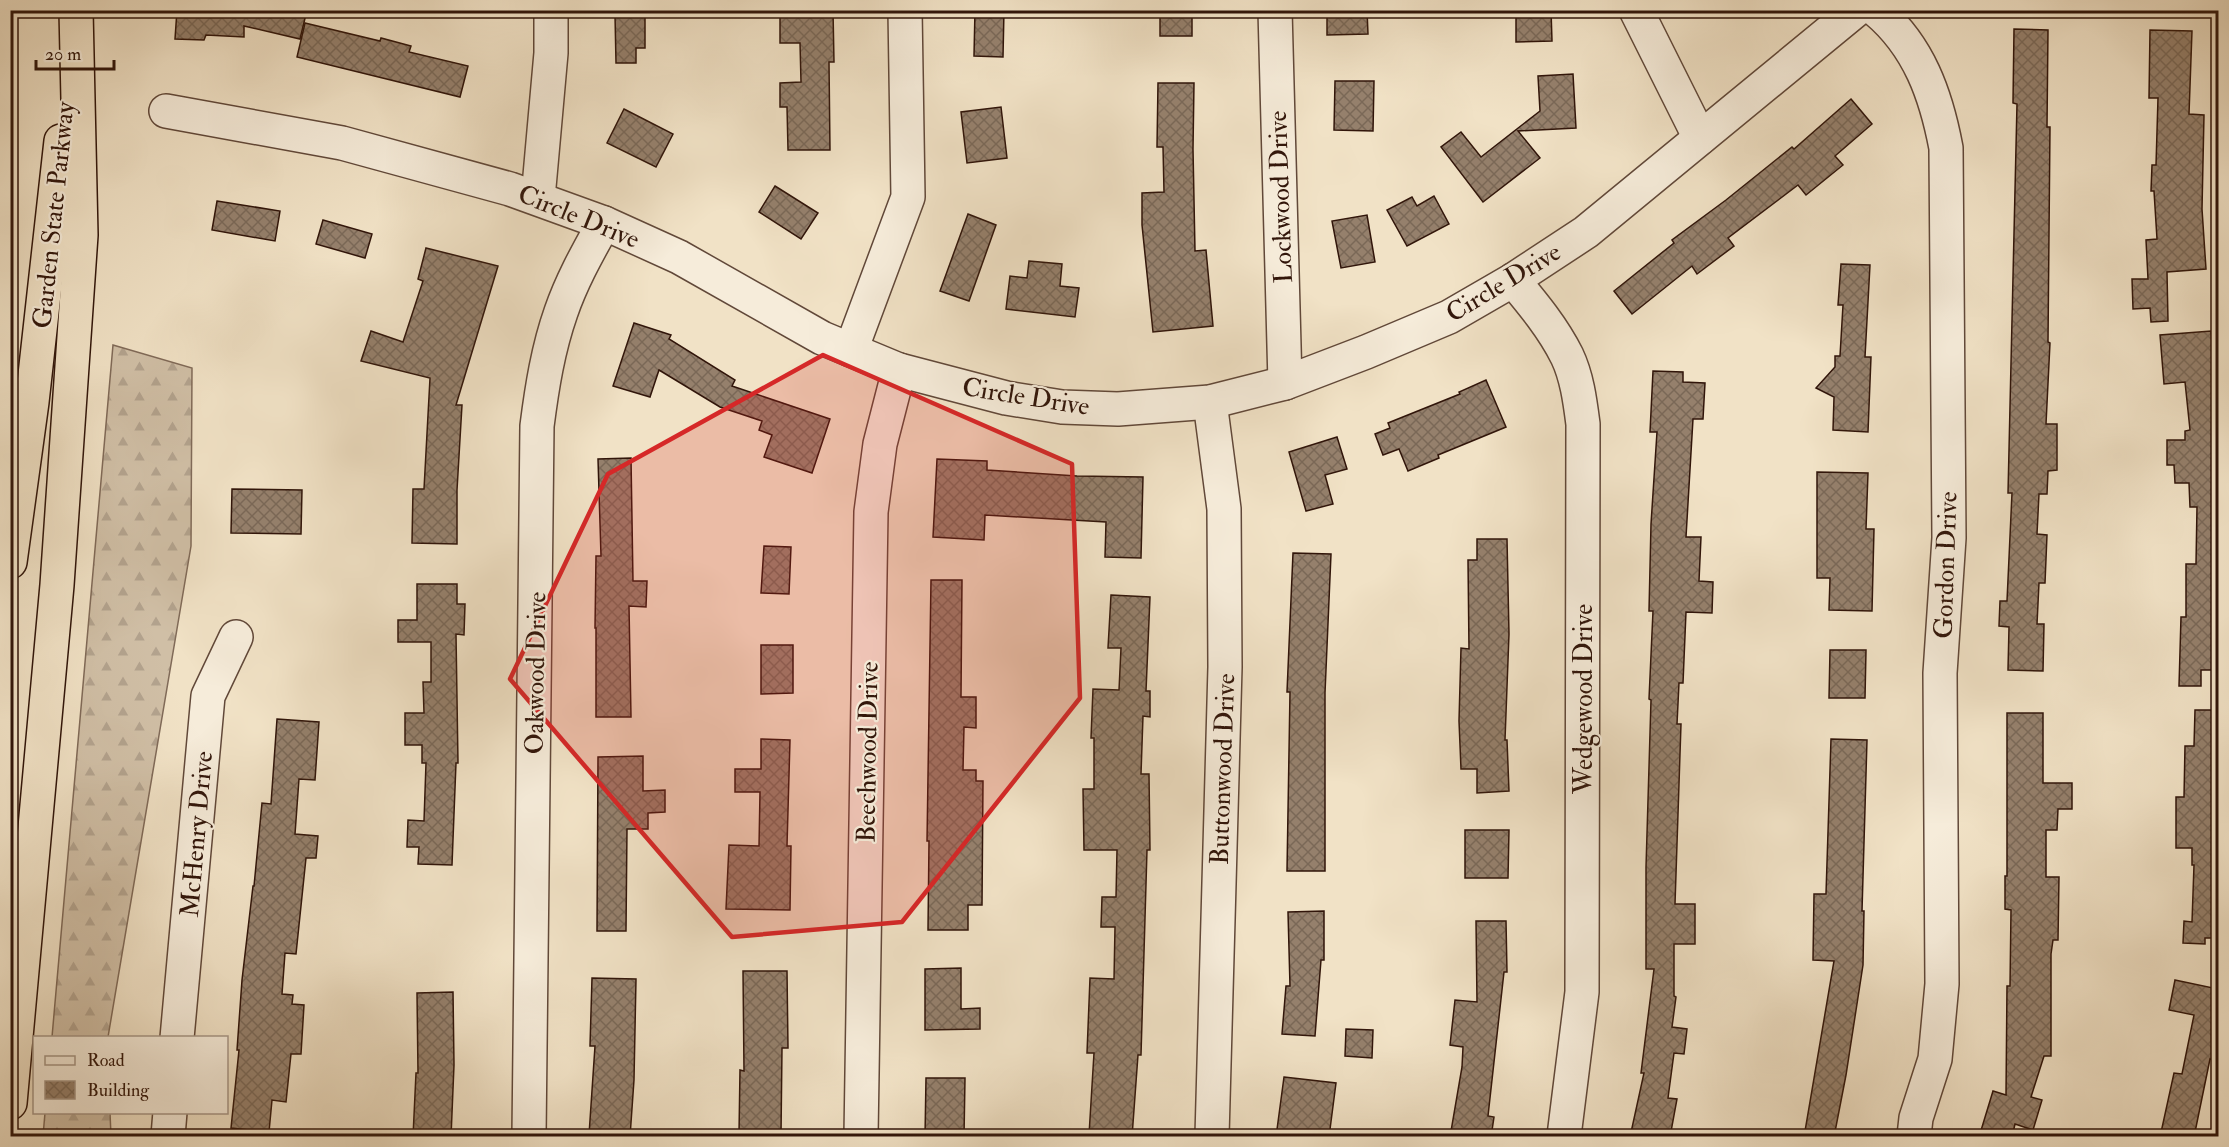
<svg xmlns="http://www.w3.org/2000/svg" width="2229" height="1147" font-family="'IM FELL Double Pica',serif">
  <style>
    .forest { fill: url(#forest-firs); stroke: #806a58; stroke-width: 1.5 }
    .building { fill: url(#building-cross-hatch); stroke: #31150a; stroke-width: 1.5 }
    .lines { fill: none; stroke-linecap: round; stroke-linejoin: round }
    .minor-casing { stroke: #614839; stroke-width: 36 }
    .highway-casing { stroke: #31150a; stroke-width: 36 }
    .minor { stroke: #f6ecda; stroke-width: 33 }
    .highway { stroke: #f1e2c6; stroke-width: 33 }
    .marked { fill: #d62828; fill-opacity: 0.2; stroke: #d62828; stroke-width: 4.5; stroke-linejoin: round }
    .labels { text-anchor: middle; stroke-width: 4.5; stroke-linejoin: round; paint-order: stroke }
    .street-label { font-size: 26px; fill: #31150a; stroke: #f6ecda }
  </style>
  <defs>
    <pattern id="forest-firs" width="22" height="20" patternUnits="userSpaceOnUse" patternTransform="scale(1.5)"><rect width="22" height="20" fill="#d0bfa6"/><path d="M5 1l3.5 6h-7zM16 11l3.5 6h-7z" fill="#b3a38e"/></pattern>
    <pattern id="building-cross-hatch" width="8" height="8" patternUnits="userSpaceOnUse" patternTransform="scale(1.5)"><rect width="8" height="8" fill="#95806c"/><path d="M0 0l8 8M0 8l8-8" fill="none" stroke="#7a6857"/></pattern>
  </defs>
  <rect width="100%" height="100%" fill="#f1e2c6"/>
  <filter id="stains"><feTurbulence type="fractalNoise" baseFrequency=".00333" numOctaves="4"/><feColorMatrix values="0 0 0 0 .2 0 0 0 0 .09 0 0 0 0 .02 0 0 0 .5 -.17"/></filter>
  <radialGradient id="worn" r=".72"><stop offset=".6" stop-color="#630" stop-opacity="0"/><stop offset="1" stop-color="#630" stop-opacity=".3"/></radialGradient>
  <g class="forest">
    <polygon points="113,345 192,368 191,546 108,1037 52,1037"/>
    <polygon points="45,1113 110,1113 111,1136 43,1136"/>
  </g>
  <g class="building">
    <polygon points="177,10 307,10 300,39 244,26 244,37 206,35 204,40 175,39"/>
    <polygon points="780,10 833,10 834,62 829,62 830,150 788,150 787,107 780,107 780,83 801,82 800,43 780,43"/>
    <polygon points="975,10 1004,10 1003,57 974,56"/>
    <rect x="1160" y="10" width="32" height="26"/>
    <polygon points="1327,10 1367,10 1368,34 1327,35"/>
    <polygon points="1516,10 1551,10 1552,41 1516,42"/>
    <polygon points="615,15 645,15 645,48 636,48 636,63 616,63"/>
    <polygon points="305,23 380,41 381,38 411,46 409,52 468,66 460,97 297,57"/>
    <polygon points="2014,29 2048,30 2047,127 2050,127 2048,342 2050,343 2046,424 2057,424 2057,470 2048,471 2047,494 2039,494 2037,534 2047,535 2045,583 2039,583 2037,624 2044,624 2043,671 2008,670 2009,627 1999,626 2000,601 2007,601 2012,493 2008,493 2017,104 2013,103"/>
    <polygon points="2150,30 2192,31 2189,114 2204,115 2202,209 2206,269 2167,272 2168,321 2151,322 2150,308 2133,309 2132,279 2148,279 2146,240 2157,239 2154,191 2151,191 2152,165 2156,165 2158,98 2149,98"/>
    <polygon points="1573,74 1576,128 1518,131 1540,158 1483,202 1441,147 1461,132 1481,157 1540,111 1538,76"/>
    <polygon points="1335,81 1374,81 1373,131 1334,130"/>
    <polygon points="1158,83 1194,83 1193,149 1195,251 1206,250 1213,326 1153,332 1142,225 1142,193 1164,192 1163,147 1157,147"/>
    <polygon points="1851,99 1872,124 1835,156 1843,165 1806,195 1798,185 1728,238 1734,246 1697,274 1692,266 1632,314 1614,291 1674,243 1672,240 1726,200 1792,147 1794,149"/>
    <polygon points="1001,107 1007,158 967,163 961,112"/>
    <polygon points="624,109 673,134 656,167 607,143"/>
    <polygon points="775,186 818,213 801,239 759,212"/>
    <polygon points="1434,196 1449,224 1407,246 1387,210 1412,197 1417,206"/>
    <polygon points="217,201 280,211 275,241 212,230"/>
    <polygon points="968,214 996,225 969,301 940,291"/>
    <polygon points="1367,215 1375,262 1341,268 1332,221"/>
    <polygon points="323,220 372,234 365,258 316,244"/>
    <polygon points="426,248 498,266 456,405 462,405 457,490 457,544 412,543 413,489 424,489 430,378 361,361 371,331 403,342 423,281 418,279"/>
    <polygon points="1029,261 1062,264 1060,286 1079,288 1075,317 1006,309 1010,276 1027,278"/>
    <polygon points="1841,264 1870,265 1865,357 1871,357 1868,432 1833,430 1834,397 1816,388 1835,367 1835,356 1840,356 1843,305 1838,305"/>
    <polygon points="634,323 671,335 669,339 735,380 732,386 830,419 812,473 764,457 772,435 759,430 762,421 720,407 659,370 650,397 613,386"/>
    <polygon points="2211,331 2218,417 2218,670 2201,670 2201,686 2179,686 2181,617 2186,617 2186,564 2196,564 2197,507 2190,507 2189,483 2175,483 2174,465 2167,465 2167,440 2185,440 2185,431 2190,430 2185,382 2164,384 2160,335"/>
    <polygon points="1653,371 1683,372 1683,382 1705,383 1703,419 1693,419 1686,537 1701,537 1699,581 1713,582 1712,613 1686,612 1683,683 1679,683 1677,724 1681,724 1675,904 1695,904 1695,944 1674,944 1674,996 1676,997 1672,1027 1687,1029 1684,1054 1674,1053 1668,1098 1677,1099 1670,1137 1630,1137 1644,1073 1641,1073 1654,969 1646,969 1646,867 1651,700 1649,699 1653,611 1649,611 1651,524 1657,432 1650,432"/>
    <polygon points="1486,380 1506,427 1438,455 1439,458 1408,471 1399,449 1383,455 1375,434 1390,428 1388,423 1460,394 1459,392"/>
    <polygon points="1337,437 1347,469 1325,475 1333,504 1306,511 1289,452"/>
    <polygon points="631,458 633,581 647,581 646,607 629,606 631,717 596,717 596,628 595,628 596,556 601,556 598,459"/>
    <polygon points="937,459 987,461 987,470 1077,476 1143,477 1141,558 1105,557 1106,522 985,515 984,540 933,537"/>
    <polygon points="1817,472 1868,473 1866,529 1874,529 1872,611 1829,610 1830,578 1817,578"/>
    <polygon points="232,489 302,490 301,534 231,533"/>
    <polygon points="1477,539 1507,539 1509,634 1505,740 1507,740 1509,791 1477,793 1477,769 1461,769 1459,721 1461,648 1469,649 1468,560 1477,560"/>
    <polygon points="764,546 791,547 789,594 761,593"/>
    <polygon points="1293,553 1331,554 1325,693 1325,871 1287,871 1290,692 1287,692"/>
    <polygon points="931,580 962,580 961,697 976,697 976,728 964,727 963,770 976,770 976,781 983,781 982,905 968,905 968,930 928,930 929,841 927,841"/>
    <polygon points="417,584 457,584 457,604 465,604 464,635 456,634 458,763 456,763 452,865 418,864 419,847 407,847 408,820 424,821 426,763 422,763 422,745 405,745 405,713 424,713 423,682 431,682 431,642 398,642 398,620 417,620"/>
    <polygon points="1111,595 1150,597 1146,691 1150,691 1150,717 1143,716 1141,774 1149,774 1150,850 1147,850 1141,1055 1138,1055 1132,1137 1089,1135 1094,1053 1087,1053 1090,978 1114,979 1115,927 1101,927 1102,897 1116,897 1117,850 1084,850 1083,789 1094,789 1094,738 1091,738 1093,689 1119,690 1121,648 1108,648"/>
    <polygon points="761,645 793,645 793,693 761,694"/>
    <polygon points="1830,650 1866,650 1865,698 1829,698"/>
    <polygon points="2195,710 2218,710 2218,938 2205,938 2205,944 2183,943 2184,921 2192,922 2194,865 2192,865 2192,848 2176,848 2176,797 2184,797 2185,746 2194,746"/>
    <polygon points="2007,713 2043,713 2043,783 2072,783 2072,809 2058,809 2057,830 2046,830 2046,877 2059,877 2058,940 2053,940 2051,954 2051,1056 2044,1056 2031,1097 2042,1100 2033,1130 2015,1124 2012,1137 1979,1137 1993,1091 2006,1095 2007,986 2010,986 2011,910 2005,909 2005,876 2007,876"/>
    <polygon points="277,719 319,722 315,780 299,779 295,834 318,836 316,858 306,858 296,954 285,953 282,994 293,995 292,1004 304,1005 301,1054 291,1054 286,1102 272,1100 269,1132 231,1128 239,1050 237,1050 242,980 253,886 254,886 262,803 271,804"/>
    <polygon points="761,739 790,740 787,846 791,846 790,910 726,909 729,845 759,846 760,792 735,792 735,769 761,769"/>
    <polygon points="1831,739 1867,740 1862,911 1864,911 1863,965 1846,1075 1834,1137 1804,1137 1834,961 1813,960 1814,894 1826,894"/>
    <polygon points="643,756 643,791 665,790 665,812 648,813 648,829 627,829 626,931 597,931 598,757"/>
    <polygon points="1465,830 1509,830 1508,878 1465,878"/>
    <polygon points="1324,911 1324,960 1321,960 1315,1036 1282,1034 1286,986 1290,986 1288,912"/>
    <polygon points="1476,921 1506,921 1507,972 1504,972 1488,1116 1494,1117 1491,1137 1450,1137 1462,1067 1463,1047 1450,1045 1455,1000 1477,1002"/>
    <polygon points="961,968 961,1009 980,1008 980,1029 925,1030 925,969"/>
    <polygon points="743,971 787,971 788,1048 782,1048 781,1135 739,1134 740,1070 744,1071"/>
    <polygon points="592,978 636,979 634,1080 630,1137 589,1135 595,1046 590,1046"/>
    <polygon points="2175,980 2218,989 2218,1039 2214,1060 2210,1059 2194,1137 2160,1137 2174,1073 2182,1074 2194,1015 2169,1010"/>
    <polygon points="453,992 454,1065 451,1137 413,1137 416,1073 418,1073 417,993"/>
    <polygon points="1346,1029 1373,1030 1372,1058 1345,1056"/>
    <polygon points="1284,1077 1336,1083 1329,1137 1276,1137"/>
    <polygon points="926,1078 965,1078 964,1137 925,1137"/>
  </g>
  <g class="lines">
    <g class="minor-casing">
      <g id="minor">
        <polyline points="1275,10 1285,383"/>
        <polyline points="1636,10 1700,138"/>
        <path d="M1876,10C1919,46 1936,95 1946,148L1949,538L1940,673L1942,984L1935,1059L1916,1118L1914,1136"/>
        <polyline points="166,111 342,143 510,189 604,223 679,257 822,338 899,370 1006,398 1062,407 1118,409 1210,402 1285,383 1366,352 1449,317 1513,280 1586,232 1856,10"/>
        <polyline points="538,198 551,53 551,10"/>
        <path d="M1513,280C1533,304 1553,328 1567,356C1577,377 1580,401 1583,424L1582,992L1564,1136"/>
        <polyline points="851,350 908,197 905,10"/>
        <polyline points="1210,402 1224,509 1225,667 1212,1136"/>
        <polyline points="177,1038 208,696 236,637"/>
        <polyline points="168,1136 170,1112"/>
        <path d="M529,1136L537,426C542,387 548,349 561,312C572,280 588,252 604,223"/>
        <polyline points="861,1136 871,512 880,444 899,370"/>
      </g>
    </g>
    <g class="highway-casing">
      <g id="highway">
        <polyline points="10,562 32,402 61,141"/>
        <polyline points="10,1103 57,585 81,235 76,10"/>
      </g>
    </g>
    <use href="#minor" class="minor"/>
    <use href="#highway" class="highway"/>
  </g>
  <path class="marked" d="M823,355L1072,464L1080,698L902,922L732,937L510,679L608,474Z"/>
  <g class="labels">
    <g class="street-label">
      <text transform="translate(1280 197) rotate(-92)" y="9">Lockwood Drive</text>
      <text transform="translate(53 215) rotate(-84)" y="9">Garden State Parkway</text>
      <text transform="translate(579 216) rotate(22)" y="9">Circle Drive</text>
      <text transform="translate(1503 282) rotate(-31)" y="9">Circle Drive</text>
      <text transform="translate(1026 396) rotate(9)" y="9">Circle Drive</text>
      <text transform="translate(1945 565) rotate(-88)" y="9">Gordon Drive</text>
      <text transform="translate(535 673) rotate(-89)" y="9">Oakwood Drive</text>
      <text transform="translate(1583 699) rotate(-90)" y="9">Wedgewood Drive</text>
      <text transform="translate(867 752) rotate(-89)" y="9">Beechwood Drive</text>
      <text transform="translate(1222 769) rotate(-88)" y="9">Buttonwood Drive</text>
      <text transform="translate(196 834) rotate(-85)" y="9">McHenry Drive</text>
    </g>
  </g>
  <rect width="2229" height="1147" fill="none" stroke="#f1e2c6" stroke-width="36"/>
  <rect x="12" y="12" width="2205" height="1123" fill="none" stroke="#31150a" stroke-width="3"/>
  <rect x="18" y="18" width="2193" height="1111" fill="none" stroke="#31150a" stroke-width="1.5"/>
  <rect x="33" y="1036" width="195" height="78" fill="#f6ecda" stroke="#a79687" stroke-width="1.5"/>
  <rect x="45" y="1056" width="30" height="9" fill="#f6ecda" stroke="#a79687" stroke-width="1.5"/>
  <text x="87" y="1066" font-size="18" fill="#31150a">Road</text>
  <rect x="45" y="1081" width="30" height="18" fill="url(#building-cross-hatch)" stroke="#a79687" stroke-width="1.5"/>
  <text x="87" y="1096" font-size="18" fill="#31150a">Building</text>
  <path d="M36 60v9h78v-9" fill="none" stroke="#31150a" stroke-width="3"/>
  <text x="45" y="60" font-size="18" fill="#31150a" stroke="#f6ecda" stroke-width="4.5" paint-order="stroke">20 m</text>
  <rect width="100%" height="100%" filter="url(#stains)"/>
  <rect width="100%" height="100%" fill="url(#worn)"/>
</svg>
